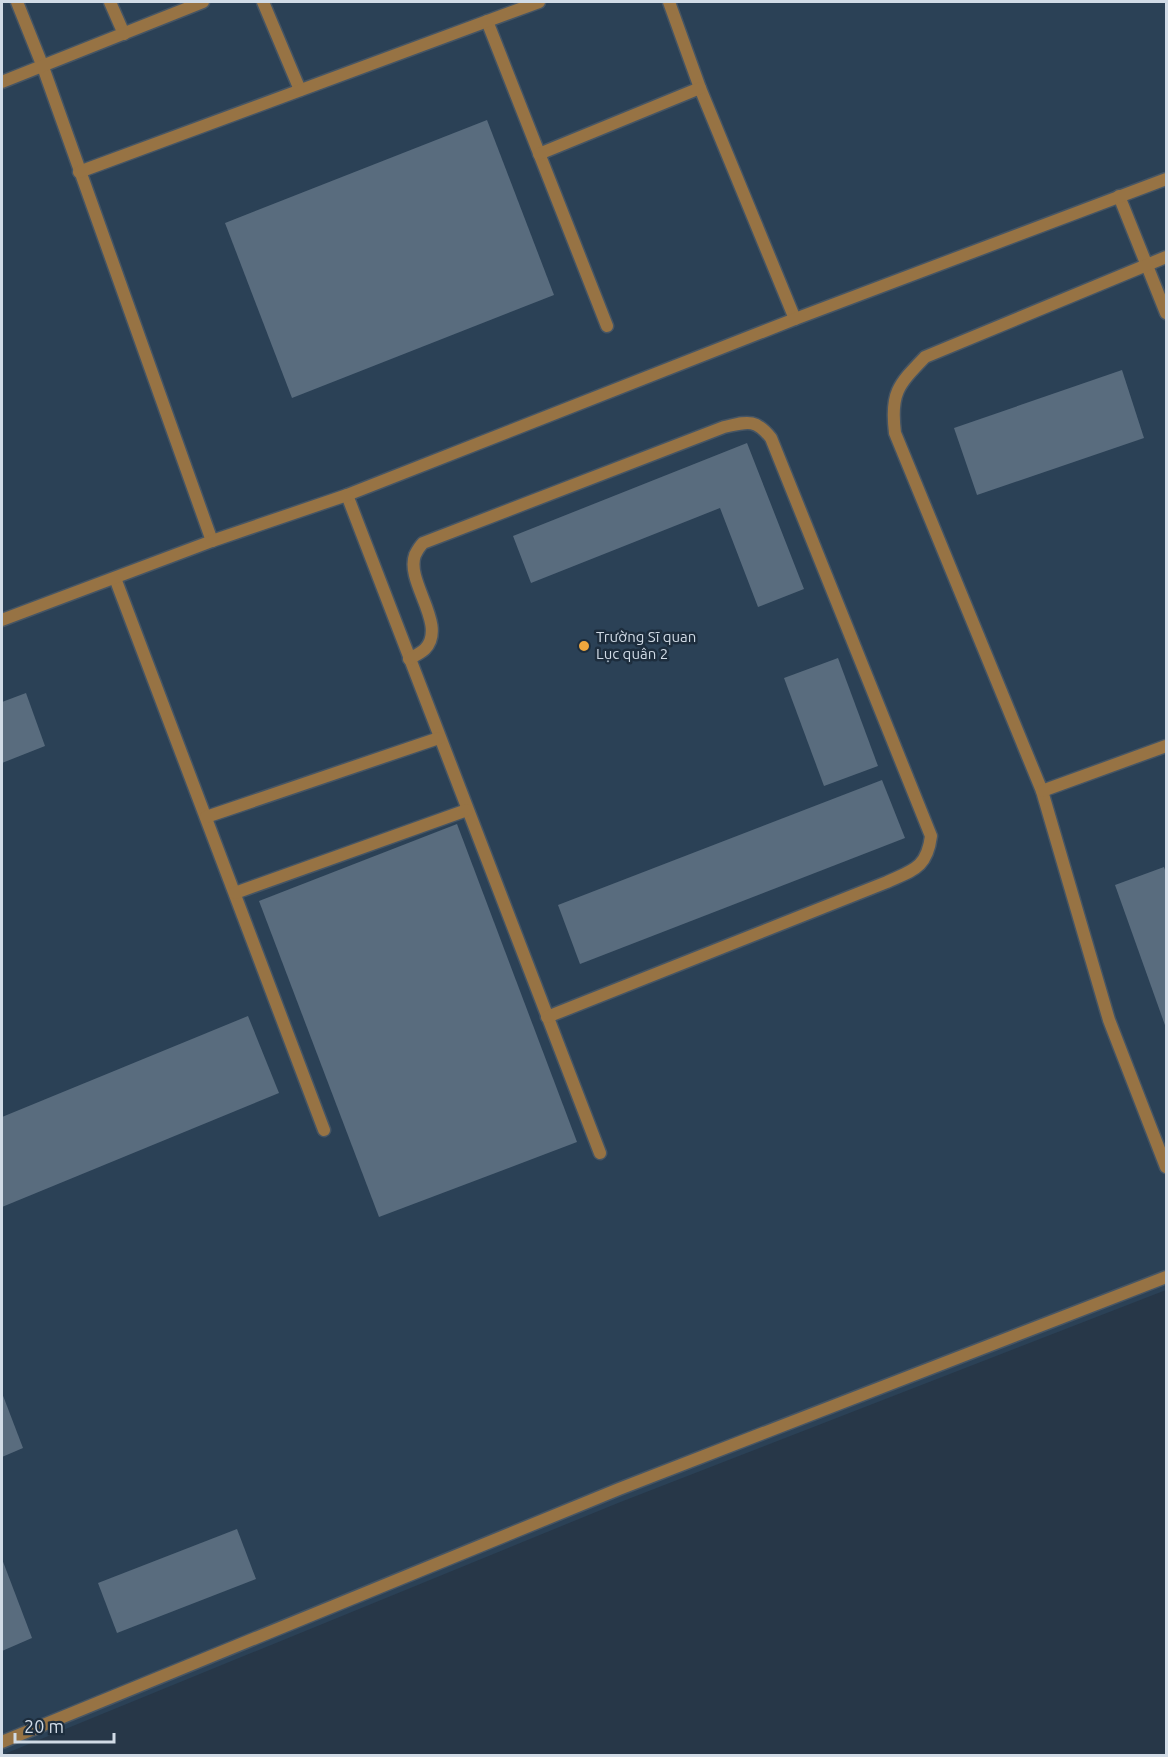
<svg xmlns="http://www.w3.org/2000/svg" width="1168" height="1757" font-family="Ubuntu,sans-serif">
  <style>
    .built { fill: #2b4156 }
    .building { fill: #596c7e }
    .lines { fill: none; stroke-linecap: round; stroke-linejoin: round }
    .lane-casing { stroke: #465564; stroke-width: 15 }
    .street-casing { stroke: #465564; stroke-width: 15 }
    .lane { stroke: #977344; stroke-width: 12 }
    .street { stroke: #977344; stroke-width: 12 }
    .poi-dot { fill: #efa73d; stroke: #1d2d3d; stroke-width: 2 }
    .labels { text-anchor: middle; stroke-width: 5; stroke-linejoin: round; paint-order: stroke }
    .poi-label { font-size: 15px; fill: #d1dbe6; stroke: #1d2d3d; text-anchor: start }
  </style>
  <rect width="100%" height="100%" fill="#273748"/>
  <polygon class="built" points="2,2 1166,2 1166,1290 618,1503 2,1755"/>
  <g class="building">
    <polygon points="487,120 554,295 292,398 225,223"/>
    <polygon points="1122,370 1144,438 977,495 954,428"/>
    <polygon points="747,443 804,589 758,607 720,508 531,583 513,536"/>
    <polygon points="838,658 878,766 824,786 784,678"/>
    <polygon points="26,693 45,746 2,763 2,702"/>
    <polygon points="882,780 905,838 580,964 558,905"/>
    <polygon points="457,824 577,1142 379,1217 259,901"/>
    <polygon points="1164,867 1166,873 1166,1028 1115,885"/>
    <polygon points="248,1016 279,1093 2,1207 2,1117"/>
    <polygon points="2,1393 23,1448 2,1457"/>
    <polygon points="237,1529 256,1579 117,1633 98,1583"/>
    <polygon points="2,1559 32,1638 2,1651"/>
  </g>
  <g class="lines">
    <g class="lane-casing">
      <g id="lane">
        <polyline points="17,2 43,67 212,541"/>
        <polyline points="110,2 124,34"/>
        <polyline points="263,2 300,90"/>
        <polyline points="669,2 700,88 795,319"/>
        <polyline points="487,21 607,326"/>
        <polyline points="2,82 203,2"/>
        <polyline points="539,154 700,88"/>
        <polyline points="79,172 539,2"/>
        <polyline points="1119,196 1166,313"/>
        <path d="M1166,257L925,357C898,385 890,393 895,433L1042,791L1109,1020L1166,1167"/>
        <polyline points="347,495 600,1153"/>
        <polyline points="115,578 324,1130"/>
        <path d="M409,659C414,656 421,653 425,649C448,625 405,582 415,555C417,551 420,546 423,543L724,427C747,422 755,418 771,438L931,836C927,868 913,870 887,882L547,1017"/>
        <polyline points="1042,791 1166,746"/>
        <polyline points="206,817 439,738"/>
        <polyline points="235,893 467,810"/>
      </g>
    </g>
    <g class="street-casing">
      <g id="street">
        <polyline points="2,620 212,541 347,495 795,319 1166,179"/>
        <polyline points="2,1742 619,1489 1166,1277"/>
      </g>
    </g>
    <use href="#lane" class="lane"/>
    <use href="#street" class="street"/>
  </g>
  <circle class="poi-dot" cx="584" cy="646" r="6"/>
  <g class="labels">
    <g class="poi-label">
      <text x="596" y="642">Trường Sĩ quan<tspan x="596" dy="17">Lục quân 2</tspan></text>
    </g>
  </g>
  <rect width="1168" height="1757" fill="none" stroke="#d1dbe6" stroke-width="6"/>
  <path d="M15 1733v9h99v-9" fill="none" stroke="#d1dbe6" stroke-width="3"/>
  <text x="24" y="1733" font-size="18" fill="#d1dbe6" stroke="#1d2d3d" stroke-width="4.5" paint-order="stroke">20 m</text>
</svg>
